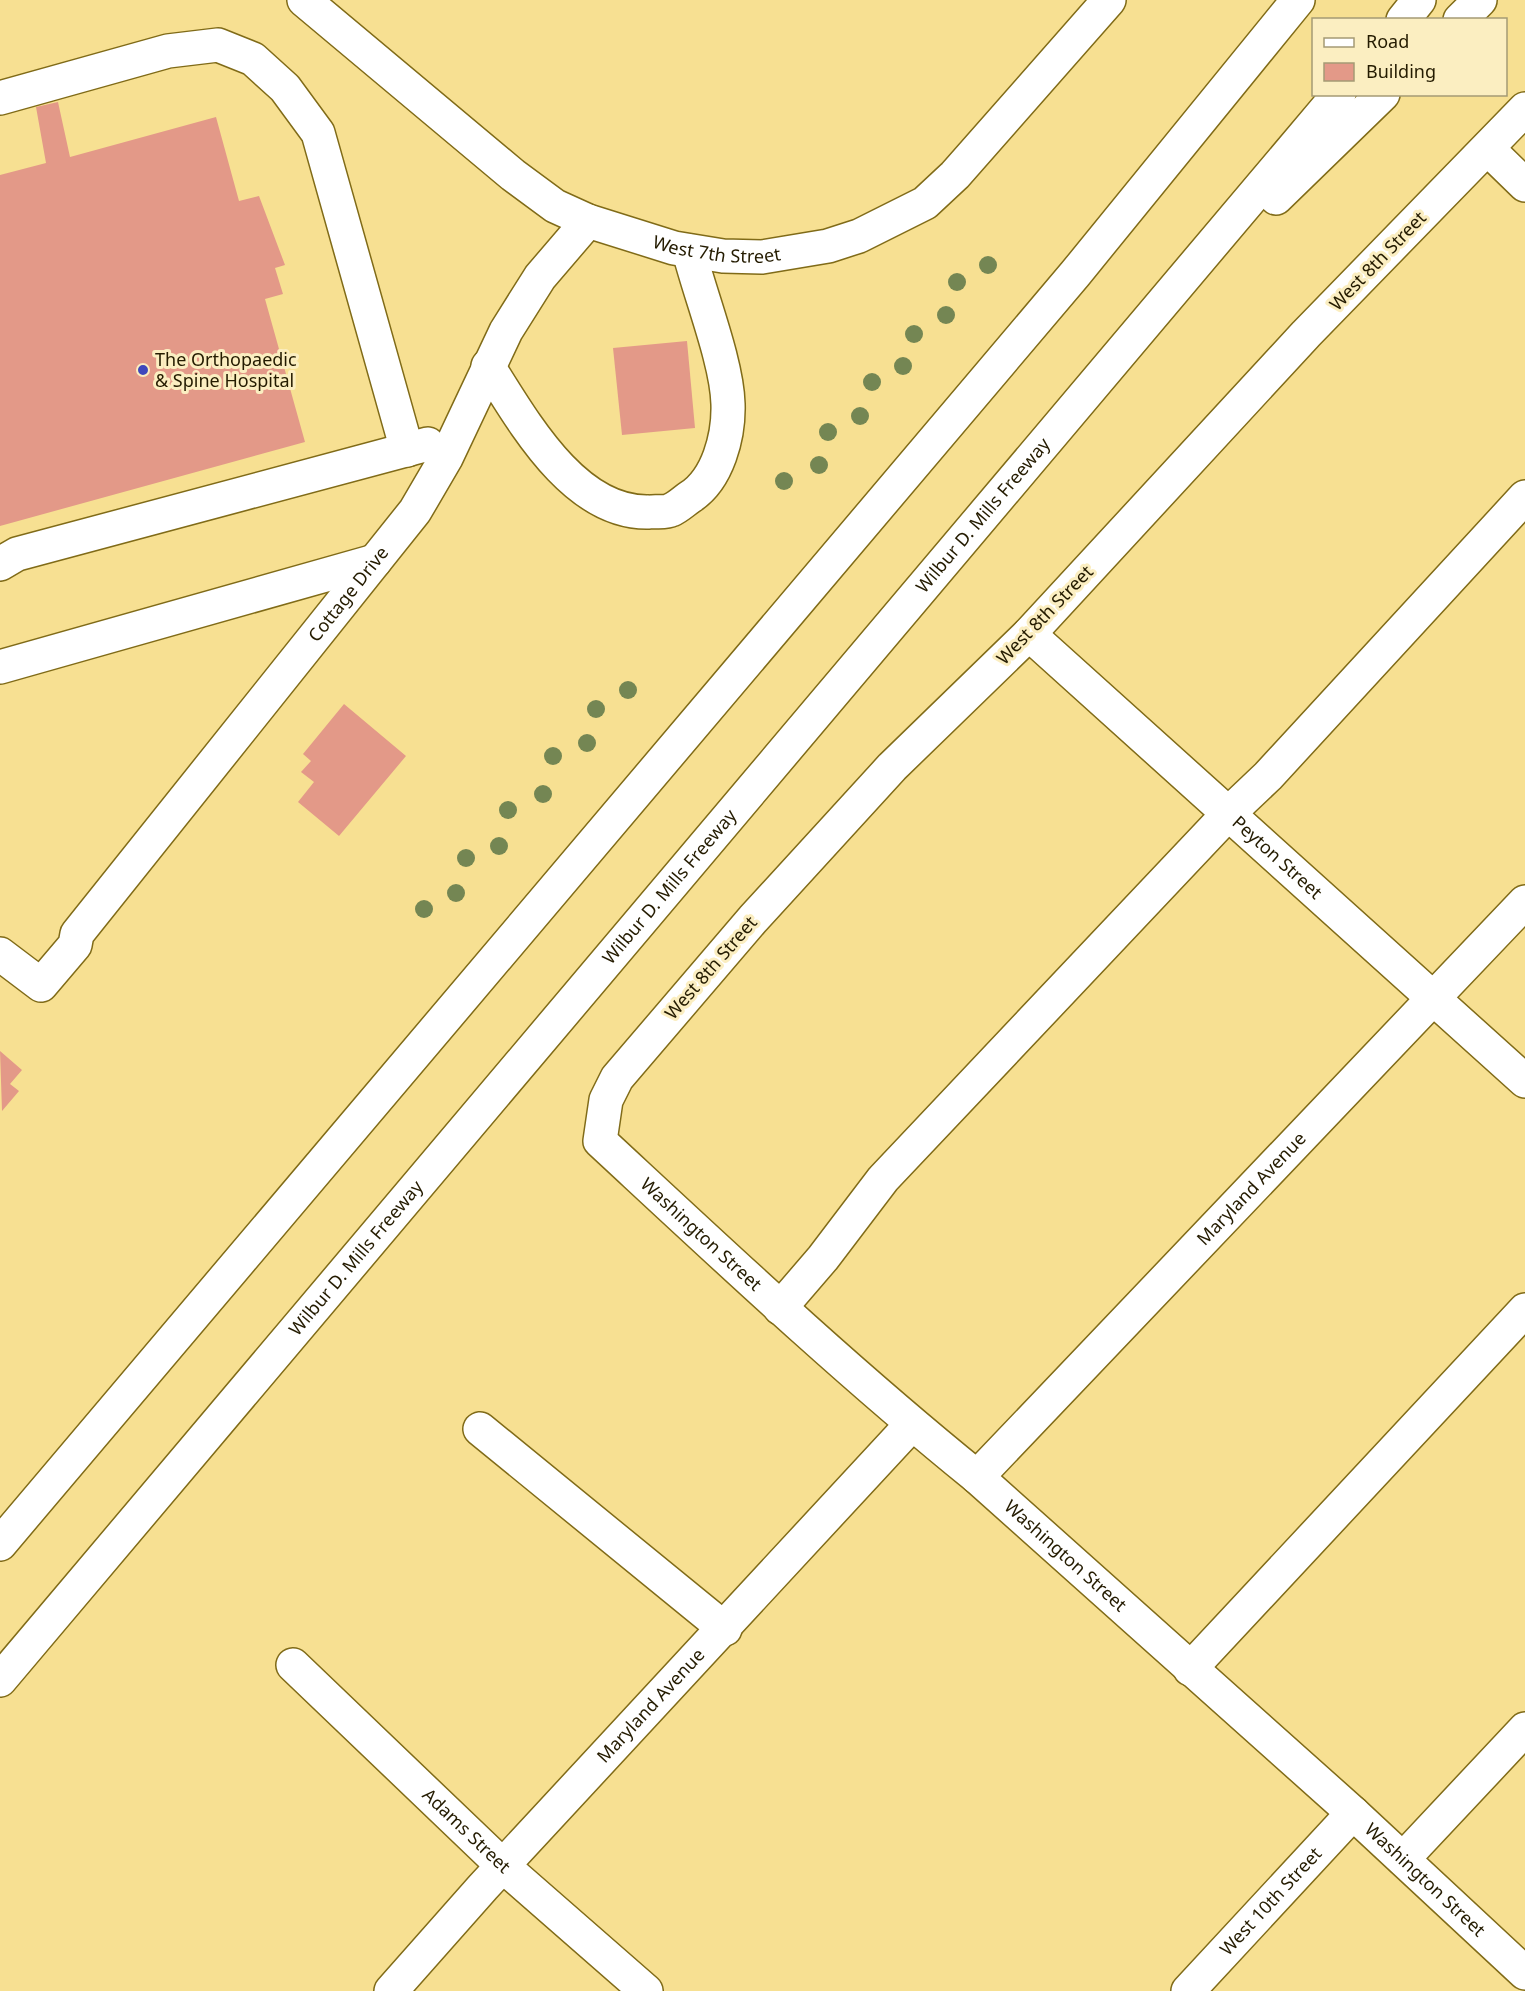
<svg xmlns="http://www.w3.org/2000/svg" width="1525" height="1991" font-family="'Noto Sans',sans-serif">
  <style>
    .building { fill: #e39988 }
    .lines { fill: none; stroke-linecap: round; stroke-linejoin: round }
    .minor-casing { stroke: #806b18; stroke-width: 36 }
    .highway-casing { stroke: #806b18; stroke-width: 36 }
    .minor { stroke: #fff; stroke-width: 33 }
    .highway { stroke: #fff; stroke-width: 33 }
    .tree { fill: #748653 }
    .poi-dot { fill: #3f48bc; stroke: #fbeec1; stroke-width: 2 }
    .labels { text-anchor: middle; stroke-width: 6; stroke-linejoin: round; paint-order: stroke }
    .street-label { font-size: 18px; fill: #241b00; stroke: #fbeec1 }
    .poi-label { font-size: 18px; fill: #241b00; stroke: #fbeec1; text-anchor: start }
  </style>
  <rect width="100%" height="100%" fill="#f7e092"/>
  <g class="building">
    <polygon points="58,102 70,157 216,117 239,201 259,196 285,265 275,268 283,294 265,299 305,442 0,526 0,175 46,163 36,107"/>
    <polygon points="687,341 695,428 622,435 613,348"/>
    <polygon points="344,704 406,756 339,836 298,802 314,782 301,772 311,761 303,754"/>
    <polygon points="0,1051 22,1070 10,1084 19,1091 2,1111"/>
  </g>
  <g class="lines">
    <g class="minor-casing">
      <g id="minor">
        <path id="s1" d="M304,0L513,175L555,206L588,221L674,248L723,256L762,257L828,246L859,236L925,203L955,175L1109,0"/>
        <polyline points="0,98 168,51 218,45 253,59 285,88 318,133 407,450"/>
        <path id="s2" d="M1525,109L1306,334L1029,634L892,767L753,919L617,1078L606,1100L600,1141C724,1256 846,1371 977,1477L1353,1813L1525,1973"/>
        <polyline points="1488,149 1525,185"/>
        <path d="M488,366C523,421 574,514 649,512C656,511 665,513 671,510C678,507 684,501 690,497C718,479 729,436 728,404C727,362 700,295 689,251"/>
        <polyline points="0,564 17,554 428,444"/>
        <path id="s3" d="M1029,634L1525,1081"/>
        <polyline points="0,667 375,561"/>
        <path id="s4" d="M0,954L41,985L75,945L77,934L415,511L446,458L506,331L540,277L588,221"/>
        <polyline points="780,1308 823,1258 883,1179 1229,813 1268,776 1525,497"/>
        <polyline points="480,1429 725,1629"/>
        <path id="s5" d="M977,1477L1525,902"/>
        <path id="s6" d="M293,1665L503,1866L646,1991"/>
        <polyline points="1190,1669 1525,1310"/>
        <polyline points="1403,1859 1525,1729"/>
        <path id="s7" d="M391,1991L483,1887L912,1424"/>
        <path id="s8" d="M1188,1991L1353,1813"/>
      </g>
    </g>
    <g class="highway-casing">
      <g id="highway">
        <polyline points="1403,20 1419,0"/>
        <polyline points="1460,20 1480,0"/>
        <polyline points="1276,198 1383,94"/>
        <polyline points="0,1544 1075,274 1298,0"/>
        <path id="s9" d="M0,1680L1339,94"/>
      </g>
    </g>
    <use href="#minor" class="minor"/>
    <use href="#highway" class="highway"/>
  </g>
  <g class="tree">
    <circle cx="988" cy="265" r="9"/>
    <circle cx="957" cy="282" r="9"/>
    <circle cx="946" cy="315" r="9"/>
    <circle cx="914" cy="334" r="9"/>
    <circle cx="903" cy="366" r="9"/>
    <circle cx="872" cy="382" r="9"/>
    <circle cx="860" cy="416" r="9"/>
    <circle cx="828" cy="432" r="9"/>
    <circle cx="819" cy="465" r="9"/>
    <circle cx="784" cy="481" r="9"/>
    <circle cx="628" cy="690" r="9"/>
    <circle cx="596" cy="709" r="9"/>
    <circle cx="587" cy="743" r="9"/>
    <circle cx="553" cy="756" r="9"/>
    <circle cx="543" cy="794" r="9"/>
    <circle cx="508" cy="810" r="9"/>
    <circle cx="499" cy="846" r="9"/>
    <circle cx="466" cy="858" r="9"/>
    <circle cx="456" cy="893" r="9"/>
    <circle cx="424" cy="909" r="9"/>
  </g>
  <circle class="poi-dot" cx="143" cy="370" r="6"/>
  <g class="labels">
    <g class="street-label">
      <text dy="6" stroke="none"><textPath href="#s1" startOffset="494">West 7th Street</textPath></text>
      <text transform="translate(1378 261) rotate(-46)" y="6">West 8th Street</text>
      <text dy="6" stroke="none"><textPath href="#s9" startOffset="1524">Wilbur D. Mills Freeway</textPath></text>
      <text dy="6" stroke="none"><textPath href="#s4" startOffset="550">Cottage Drive</textPath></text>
      <text transform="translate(1045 615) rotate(-46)" y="6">West 8th Street</text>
      <text dy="6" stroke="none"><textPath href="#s3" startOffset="334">Peyton Street</textPath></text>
      <text dy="6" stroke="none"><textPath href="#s9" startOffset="1038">Wilbur D. Mills Freeway</textPath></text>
      <text transform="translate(711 968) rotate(-49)" y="6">West 8th Street</text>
      <text dy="6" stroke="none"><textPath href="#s5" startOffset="398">Maryland Avenue</textPath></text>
      <text dy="6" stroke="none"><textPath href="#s2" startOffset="1532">Washington Street</textPath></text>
      <text dy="6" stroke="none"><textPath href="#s9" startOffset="552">Wilbur D. Mills Freeway</textPath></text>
      <text dy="6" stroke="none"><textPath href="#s2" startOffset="2018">Washington Street</textPath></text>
      <text dy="6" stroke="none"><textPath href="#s7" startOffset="386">Maryland Avenue</textPath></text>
      <text dy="6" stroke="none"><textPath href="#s6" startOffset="240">Adams Street</textPath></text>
      <text dy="6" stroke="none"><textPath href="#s2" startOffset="2502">Washington Street</textPath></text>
      <text dy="6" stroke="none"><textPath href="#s8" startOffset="122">West 10th Street</textPath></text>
    </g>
    <g class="poi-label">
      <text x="155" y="366">The Orthopaedic<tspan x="155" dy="21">&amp; Spine Hospital</tspan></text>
    </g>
  </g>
  <rect x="1312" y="18" width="195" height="78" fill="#fbeec1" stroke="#a59a74" stroke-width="1.5"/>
  <rect x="1324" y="38" width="30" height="9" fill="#ffffff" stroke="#a59a74" stroke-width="1.5"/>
  <text x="1366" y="48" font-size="18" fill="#241b00">Road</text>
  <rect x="1324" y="63" width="30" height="18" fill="#e39988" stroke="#a59a74" stroke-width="1.5"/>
  <text x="1366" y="78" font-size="18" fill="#241b00">Building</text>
</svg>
